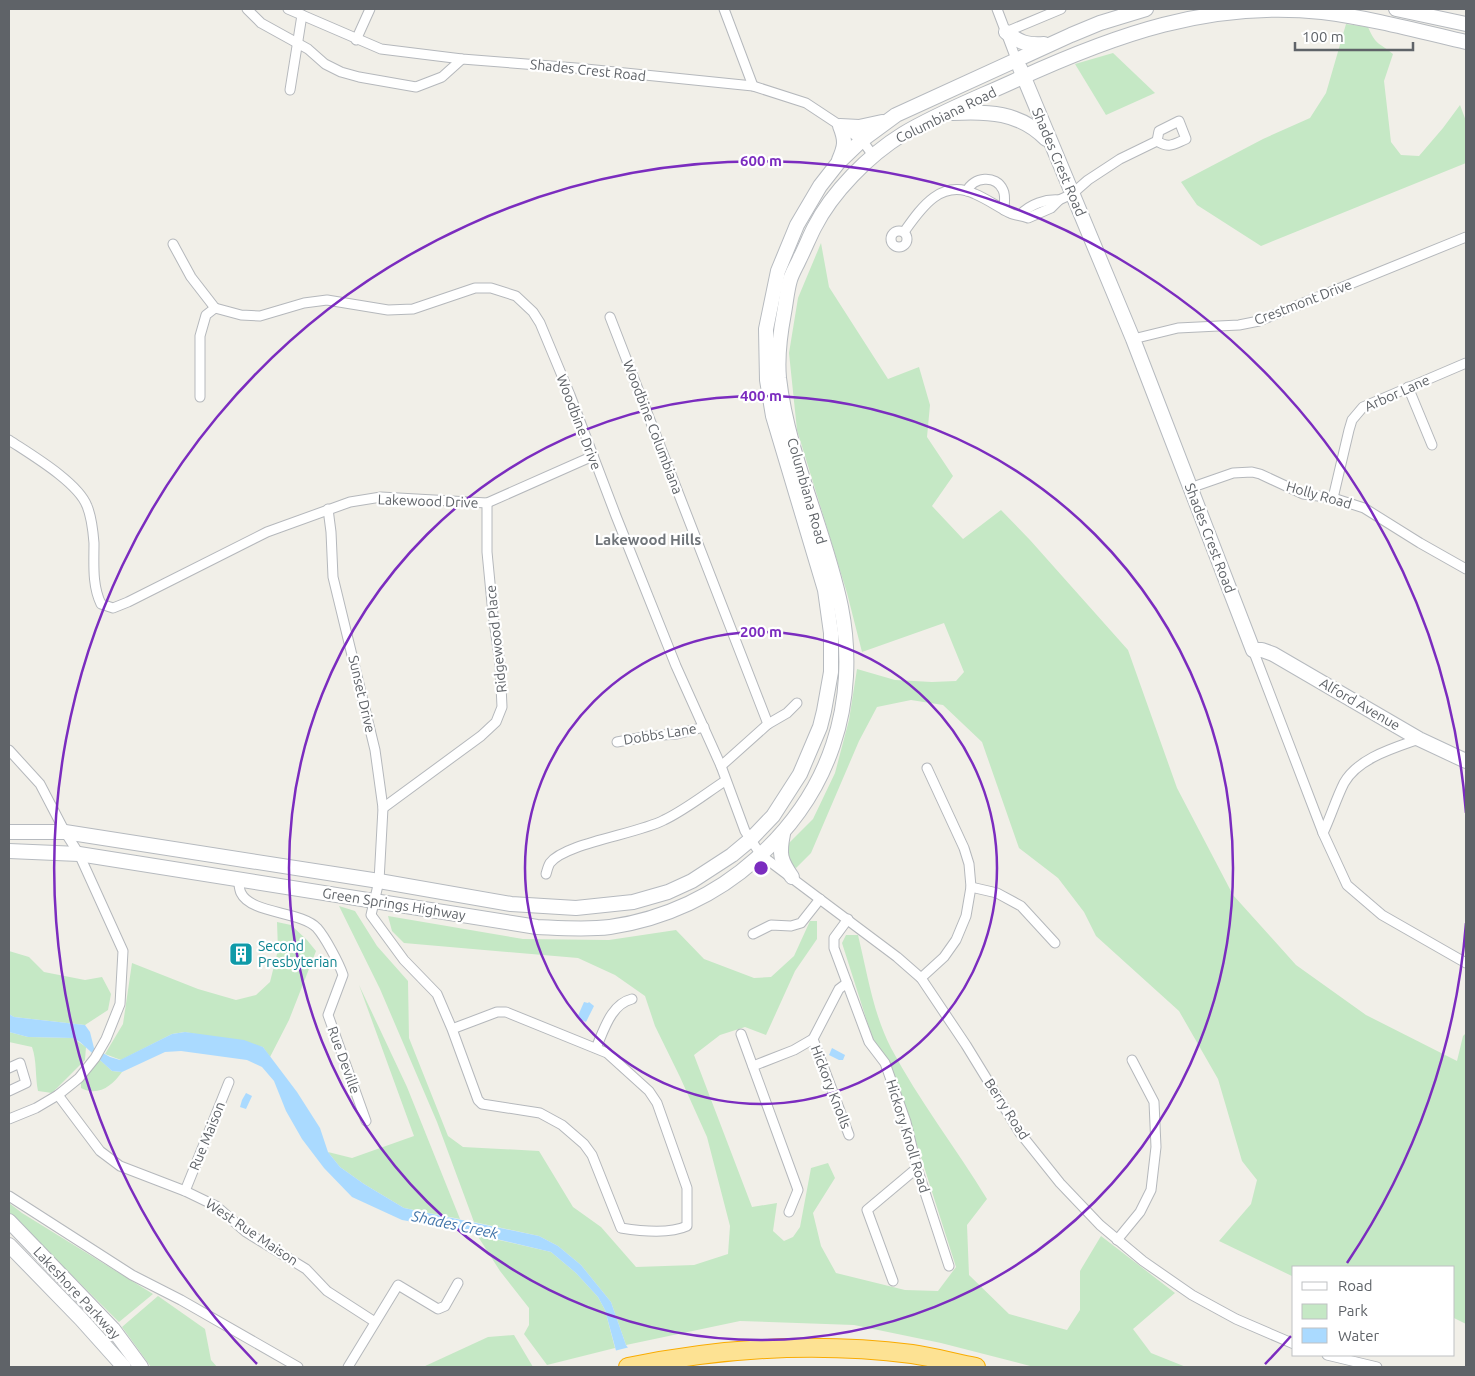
<svg xmlns="http://www.w3.org/2000/svg" width="1475" height="1376" font-family="Ubuntu,sans-serif">
  <style>
    .green { fill: #c5e8c5 }
    .water { fill: #aadaff }
    .pier { fill: #f1efe8 }
    .lines { fill: none; stroke-linecap: round; stroke-linejoin: round }
    .street-casing { stroke: #b5b8bc; stroke-width: 11 }
    .secondary-casing { stroke: #b6babf; stroke-width: 16 }
    .highway-casing { stroke: #f9ab00; stroke-width: 20 }
    .street { stroke: #fff; stroke-width: 9 }
    .secondary { stroke: #fff; stroke-width: 14 }
    .highway { stroke: #fde293; stroke-width: 18 }
    .ring { fill: none; stroke: #7b2cbf; stroke-width: 2.5 }
    .labels { text-anchor: middle; stroke-width: 4.5; stroke-linejoin: round; paint-order: stroke }
    .street-label { font-size: 14px; fill: #5f6368; stroke: #fff }
    .culture-label { font-size: 14px; fill: #0d838f; stroke: #fff; text-anchor: start }
    .neighbourhood-label { font-size: 15px; font-weight: bold; fill: #70757a; stroke: #fff }
    .water-label { font-size: 15px; font-style: italic; fill: #4174aa; stroke: #fff }
    .centre { fill: #7b2cbf; stroke: #fff; stroke-width: 2.5 }
    .ring-label { font-size: 15px; text-anchor: middle; font-weight: bold; fill: #7b2cbf; stroke: #fff; stroke-width: 4.5; stroke-linejoin: round; paint-order: stroke }
  </style>
  <rect width="100%" height="100%" fill="#f1efe8"/>
  <g class="green">
    <path d="M1346,24L1368,27C1376,46 1379,42 1393,54L1384,81L1391,142L1401,155L1419,156L1443,128L1460,105L1466,121V163L1261,246L1197,205L1181,182L1263,139L1310,118L1326,93Z"/>
    <polygon points="1113,53 1155,93 1106,115 1075,64"/>
    <polygon points="821,243 829,287 888,379 919,367 930,405 927,437 953,476 932,506 963,539 1001,510 1030,540 1128,650 1177,788 1233,895 1296,965 1366,1015 1457,1061 1463,1036 1466,1033 1466,1324 1454,1318 1454,1267 1294,1267 1294,1277 1219,1241 1251,1204 1257,1180 1242,1161 1218,1079 1179,1011 1096,936 1084,912 1058,878 1019,848 982,742 943,705 911,700 877,707 859,741 811,853 796,868 788,862 786,846 813,819 835,773 849,720 857,669 895,680 932,682 956,681 964,672 944,623 862,652 847,593 797,430 789,353 798,298"/>
    <path d="M339,906L355,911L377,946L408,981L409,1038L448,1136L463,1147L539,1151L573,1207L601,1227L636,1267L694,1265L728,1254L730,1226L707,1137L680,1077L655,1026L645,996L615,975L578,958L404,943L392,931L388,916L523,939L609,940L676,930L704,959L754,978L771,977L794,956L810,921H817V939L795,971L766,1035L745,1027L720,1035L694,1055L752,1207L777,1203L773,1231L784,1241L793,1237L800,1227L811,1168L828,1163L835,1178L813,1213L821,1246L836,1273L905,1290L938,1291L956,1267L896,1079L872,1037L842,943L846,935H858C867,972 873,1013 891,1048C919,1101 956,1148 987,1199L967,1225L969,1275L1009,1314L1067,1330L1080,1310V1271L1101,1236L1175,1293L1133,1329L1151,1353L1186,1367H1034L941,1343L854,1325L740,1321L626,1345L611,1302L581,1265L558,1246L539,1236L474,1222L437,1122L380,989Z"/>
    <polygon points="277,922 291,925 307,940 316,951 289,1020 270,1057 263,1047 185,1032 172,1034 121,1060 105,1054 123,1024 132,963 198,989 236,1000 256,995 270,982 278,950"/>
    <polygon points="9,951 29,957 44,972 85,980 102,977 111,994 108,1010 85,1025 14,1017 9,1014"/>
    <polygon points="359,985 407,1087 460,1219 404,1208 364,1184 340,1167 328,1152 352,1158 414,1136"/>
    <path d="M9,1032L28,1037L73,1038L86,1047L85,1060L52,1093L38,1091C35,1076 37,1061 32,1047L9,1042Z"/>
    <path d="M99,1059L112,1071L122,1072C112,1086 98,1097 81,1088V1080Z"/>
    <polygon points="9,1203 22,1213 153,1294 119,1322 9,1213"/>
    <polygon points="477,1235 551,1252 576,1273 598,1297 605,1310 615,1348 547,1365 524,1334 529,1325 529,1308 500,1271"/>
    <polygon points="158,1296 205,1329 211,1360 217,1367 151,1367 122,1327"/>
    <polygon points="514,1335 533,1367 423,1367 488,1337"/>
  </g>
  <g class="water">
    <polygon points="584,1002 588,1003 589,1002 594,1006 586,1022 577,1018"/>
    <polygon points="9,1014 14,1017 85,1025 90,1032 94,1048 110,1057 120,1060 172,1034 185,1032 244,1040 263,1047 297,1092 320,1128 328,1152 340,1167 364,1184 404,1208 539,1236 558,1246 581,1265 611,1302 626,1345 642,1367 618,1358 605,1310 598,1297 576,1273 551,1252 459,1230 402,1220 352,1197 324,1168 302,1139 286,1111 274,1081 262,1067 247,1060 181,1051 165,1052 122,1072 112,1071 80,1042 73,1038 28,1037 9,1032"/>
    <polygon points="832,1048 845,1055 843,1060 839,1060 829,1055"/>
    <polygon points="246,1093 252,1096 246,1109 240,1107 242,1100"/>
  </g>
  <polygon class="pier" points="630,1347 644,1366 621,1367 616,1359 614,1351"/>
  <g class="lines">
    <g class="street-casing">
      <g id="street">
        <polyline points="247,9 261,23 308,49 325,64 341,72 359,77 416,87 442,77 462,59"/>
        <polyline points="288,9 381,49 462,59 576,68 753,86 806,103 862,140 874,157"/>
        <polyline points="724,9 753,86"/>
        <polyline points="997,9 1016,59"/>
        <polyline points="1006,32 1061,9"/>
        <polyline points="356,40 370,9"/>
        <polyline points="290,90 302,15"/>
        <path d="M1179,121L1186,139C1174,144 1169,149 1157,141L1159,131Z"/>
        <path d="M967,191C973,177 996,174 1003,190C1006,196 1004,204 1004,210"/>
        <path d="M1020,215C1030,204 1046,199 1059,200"/>
        <circle cx="899" cy="239" r="8"/>
        <path d="M904,232C921,208 941,178 975,194C987,199 998,207 1010,213C1015,216 1022,215 1028,218L1051,208L1059,200L1072,194L1088,180L1120,159L1157,141"/>
        <polyline points="173,244 191,277 215,308"/>
        <polyline points="215,308 241,315 260,316 304,303 327,300 388,310 413,309 475,288 491,288 516,296 533,312 540,323 570,395 616,516 676,666 721,766 745,831 761,855 897,957 921,978 966,1045 1020,1133 1060,1183 1100,1225 1143,1261 1192,1295 1236,1319 1294,1344"/>
        <polyline points="610,317 768,724"/>
        <polyline points="1133,339 1178,328 1239,325 1259,321 1466,237"/>
        <polyline points="1408,387 1432,445"/>
        <polyline points="200,397 200,336 206,315 215,308"/>
        <path d="M9,440C30,454 78,482 87,506C92,518 93,531 94,543C94,564 92,585 101,604L113,608L128,602L267,532L350,502L381,497L487,503L593,456"/>
        <polyline points="1190,488 1233,473 1252,472 1260,474 1303,494 1333,498 1364,508 1420,543 1466,569"/>
        <polyline points="1333,498 1349,430 1352,420 1363,407 1466,363"/>
        <path d="M328,509L331,532L333,577L375,750L383,808L379,881L371,915L404,960L437,994L452,1029L478,1100L482,1104L540,1113L562,1125L584,1144L592,1155L621,1228C640,1231 670,1234 687,1226V1188L657,1103L649,1091L607,1053L506,1012H497L452,1029"/>
        <polyline points="1253,650 1323,833 1347,885 1382,915 1466,963"/>
        <polyline points="617,742 649,736 677,734 704,727"/>
        <polyline points="9,750 40,784 65,832 79,854 123,951 120,1004 106,1039 95,1058 79,1078 58,1095 36,1108 9,1119"/>
        <polyline points="721,766 768,724 787,713 797,703"/>
        <polyline points="383,808 481,736 496,722 502,707 500,664 493,614 487,552 487,503"/>
        <path d="M1323,833C1331,816 1336,799 1344,783C1358,758 1394,748 1419,739"/>
        <path d="M546,874C547,871 548,866 550,863C565,843 638,834 664,820C685,810 705,794 725,781"/>
        <path d="M238,878C239,883 239,889 241,893C251,914 301,911 317,928C325,937 339,963 343,975L328,1015L366,1121"/>
        <polyline points="971,887 997,893 1021,906 1055,943"/>
        <polyline points="848,919 834,938 834,948 869,1042 885,1063 906,1122 917,1168 949,1266"/>
        <polyline points="753,934 771,925 791,926 801,923 820,899"/>
        <polyline points="921,978 944,957 956,940 966,916 971,887 969,864 964,848 927,768"/>
        <polyline points="847,983 839,989 813,1039 849,1135"/>
        <polyline points="741,1034 798,1190 789,1212"/>
        <path d="M596,1048C604,1030 611,1004 632,999"/>
        <polyline points="753,1066 794,1050 813,1039"/>
        <polyline points="9,1068 20,1063 26,1083 9,1091"/>
        <polyline points="58,1095 100,1151 120,1166 185,1191 216,1206 246,1232 306,1269 327,1291 375,1322"/>
        <polyline points="185,1191 229,1082"/>
        <polyline points="9,1196 132,1275 181,1300 298,1367"/>
        <polyline points="1117,1240 1140,1212 1151,1190 1156,1147 1154,1102 1132,1060"/>
        <polyline points="893,1281 867,1210 917,1168"/>
        <polyline points="1327,1355 1377,1367"/>
        <polyline points="348,1367 398,1285 438,1309 445,1306 458,1283"/>
      </g>
    </g>
    <g class="secondary-casing">
      <g id="secondary">
        <polyline points="1396,9 1466,24"/>
        <path d="M1006,32C1021,43 1026,45 1044,44"/>
        <polyline points="1020,68 1133,339 1253,650 1262,650 1273,654 1419,739 1466,761"/>
        <path d="M952,113C987,111 1020,112 1046,139"/>
        <path d="M839,160C845,146 846,141 840,126L859,127L882,122"/>
        <polyline points="9,832 65,832 379,881 511,904 576,908 633,902 668,892 692,881 732,855 750,840 773,816 800,774 820,727 824,711 831,672 831,633 825,590 773,416 767,380 766,329 778,271 797,225 820,186 838,163 862,140 896,115 1071,35 1100,23 1146,9"/>
        <path d="M783,834C779,854 780,860 792,877"/>
        <path d="M9,851L79,854L537,927C561,928 586,930 610,927C665,919 716,895 756,859C792,827 818,790 833,745C848,701 850,652 841,607C825,529 788,457 779,378C777,356 780,334 784,313C786,302 787,290 790,280C792,273 797,265 800,258C805,248 809,238 814,228C832,192 869,155 903,134C938,113 977,98 1014,81C1114,35 1210,0 1322,12C1370,18 1419,31 1466,42"/>
        <polyline points="9,1221 113,1329 141,1367"/>
        <polyline points="9,1245 81,1319 124,1367"/>
      </g>
    </g>
    <g class="highway-casing">
      <path id="highway" d="M628,1367C721,1348 818,1342 912,1354C933,1357 955,1363 976,1367"/>
    </g>
    <use href="#street" class="street"/>
    <use href="#secondary" class="secondary"/>
    <use href="#highway" class="highway"/>
  </g>
  <g class="ring">
    <circle cx="761" cy="868" r="236"/>
    <circle cx="761" cy="868" r="472"/>
    <path d="M1466 923A707 707 0 0 1 1347 1263M1291 1336A707 707 0 0 1 1265 1364M257 1364A707 707 0 1 1 1466 813"/>
  </g>
  <defs>
    <g id="building-square" transform="scale(1.25)"><rect x="-9" y="-9" width="18" height="18" rx="4" fill="#0f9aa8" stroke="#fff"/><path d="M-4-6H4V6H1V3H-1V6H-4ZM-2.5-4.3h1.7v1.8h-1.7ZM.8-4.3h1.7v1.8H.8ZM-2.5-1h1.7V.8h-1.7ZM.8-1h1.7V.8H.8Z" fill="#fff"/></g>
  </defs>
  <g fill-rule="evenodd">
    <use href="#building-square" x="241" y="954"/>
  </g>
  <g class="labels">
    <g class="street-label">
      <text transform="translate(588 70) rotate(6)" y="5">Shades Crest Road</text>
      <text transform="translate(946 115) rotate(-26)" y="5">Columbiana Road</text>
      <text transform="translate(1059 162) rotate(67)" y="5">Shades Crest Road</text>
      <text transform="translate(1303 302) rotate(-21)" y="5">Crestmont Drive</text>
      <text transform="translate(1397 393) rotate(-24)" y="5">Arbor Lane</text>
      <text transform="translate(579 422) rotate(69)" y="5">Woodbine Drive</text>
      <text transform="translate(653 427) rotate(69)" y="5">Woodbine Columbiana</text>
      <text transform="translate(807 491) rotate(74)" y="5">Columbiana Road</text>
      <text transform="translate(1319 495) rotate(16)" y="5">Holly Road</text>
      <text transform="translate(428 501) rotate(2)" y="5">Lakewood Drive</text>
      <text transform="translate(1210 538) rotate(69)" y="5">Shades Crest Road</text>
      <text transform="translate(496 639) rotate(-96)" y="5">Ridgewood Place</text>
      <text transform="translate(362 694) rotate(77)" y="5">Sunset Drive</text>
      <text transform="translate(1360 704) rotate(30)" y="5">Alford Avenue</text>
      <text transform="translate(660 734) rotate(-9)" y="5">Dobbs Lane</text>
      <text transform="translate(394 904) rotate(9)" y="5">Green Springs Highway</text>
      <text transform="translate(344 1060) rotate(70)" y="5">Rue Deville</text>
      <text transform="translate(831 1087) rotate(69)" y="5">Hickory Knolls</text>
      <text transform="translate(1007 1109) rotate(57)" y="5">Berry Road</text>
      <text transform="translate(207 1136) rotate(-68)" y="5">Rue Maison</text>
      <text transform="translate(908 1136) rotate(73)" y="5">Hickory Knoll Road</text>
      <text transform="translate(252 1232) rotate(34)" y="5">West Rue Maison</text>
      <text transform="translate(77 1293) rotate(47)" y="5">Lakeshore Parkway</text>
    </g>
    <g class="culture-label">
      <text x="258" y="951">Second<tspan x="258" dy="16">Presbyterian</tspan></text>
    </g>
    <g class="neighbourhood-label">
      <text x="648" y="545">Lakewood Hills</text>
    </g>
    <g class="water-label">
      <text transform="translate(455 1225) rotate(12)" y="5">Shades Creek</text>
    </g>
  </g>
  <circle cx="761" cy="868" r="8" class="centre"/>
  <g class="ring-label">
    <text x="761" y="166">600 m</text>
    <text x="761" y="401">400 m</text>
    <text x="761" y="637">200 m</text>
  </g>
  <rect width="1475" height="1376" fill="none" stroke="#5f6368" stroke-width="20"/>
  <rect x="1292" y="1266" width="162" height="90" fill="#ffffff" stroke="#bfc1c3"/>
  <rect x="1302" y="1282" width="25" height="8" fill="#ffffff" stroke="#bfc1c3"/>
  <text x="1338" y="1291" font-size="15" fill="#5f6368">Road</text>
  <rect x="1302" y="1304" width="25" height="15" fill="#c5e8c5" stroke="#bfc1c3"/>
  <text x="1338" y="1316" font-size="15" fill="#5f6368">Park</text>
  <rect x="1302" y="1328" width="25" height="15" fill="#aadaff" stroke="#bfc1c3"/>
  <text x="1338" y="1341" font-size="15" fill="#5f6368">Water</text>
  <path d="M1295 42v8h118v-8" fill="none" stroke="#5f6368" stroke-width="2.5"/>
  <text x="1302" y="42" font-size="15" fill="#5f6368" stroke="#ffffff" stroke-width="4" paint-order="stroke">100 m</text>
</svg>
